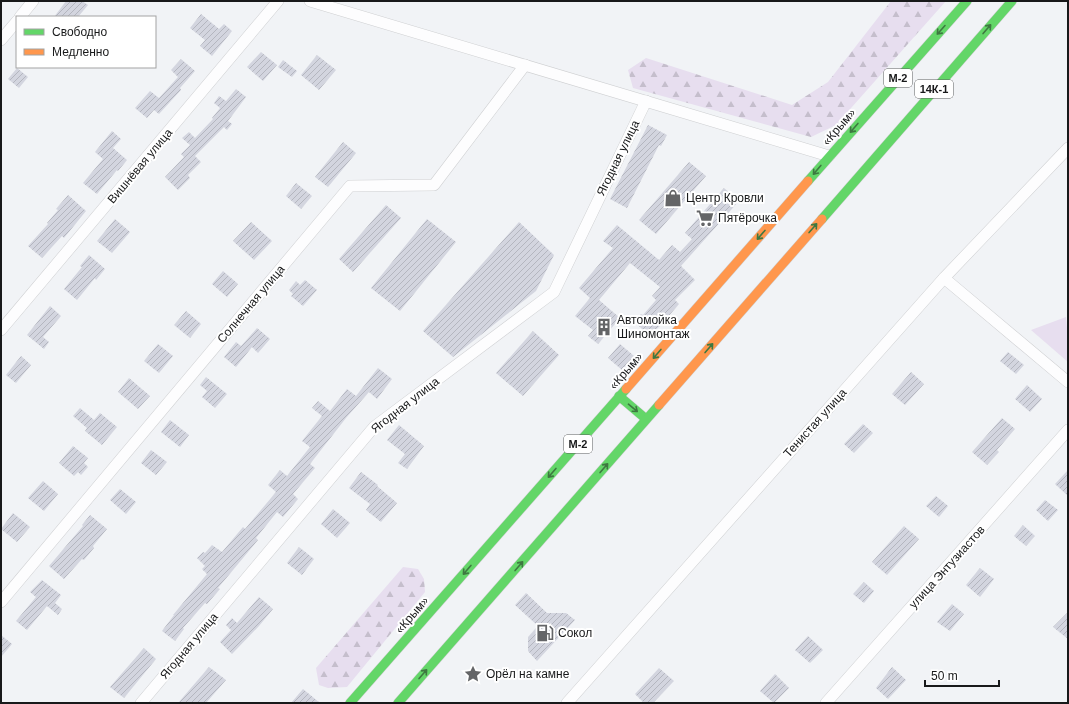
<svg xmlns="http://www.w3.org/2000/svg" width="1069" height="704" font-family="Arial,sans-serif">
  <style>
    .forest { fill: url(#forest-firs) }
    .park { fill: #e7deef }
    .building { fill: url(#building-hatch) }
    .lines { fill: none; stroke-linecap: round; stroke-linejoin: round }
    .street-casing { stroke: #cfd0d2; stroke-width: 12 }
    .fast-casing { stroke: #cccdce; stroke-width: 10 }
    .slow-casing { stroke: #cccdce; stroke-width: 10 }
    .street { stroke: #fdfdfe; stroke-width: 11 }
    .fast { stroke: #63d668; stroke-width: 9 }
    .slow { stroke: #ff974d; stroke-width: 9 }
    .oneway { stroke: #3e7841 }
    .labels { text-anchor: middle; stroke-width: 4; stroke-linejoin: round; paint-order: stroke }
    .shield { fill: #fff; stroke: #5d5e5f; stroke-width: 1 }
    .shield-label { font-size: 11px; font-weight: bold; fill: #18191a }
    .street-label { font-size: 12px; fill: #18191a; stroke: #fff }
    .poi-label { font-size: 12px; fill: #18191a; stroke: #fff; text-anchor: start }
  </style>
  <defs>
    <pattern id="forest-firs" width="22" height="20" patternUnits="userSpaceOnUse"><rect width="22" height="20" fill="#e7deef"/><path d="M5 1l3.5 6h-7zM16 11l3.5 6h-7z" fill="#c5becc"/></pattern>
    <pattern id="building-hatch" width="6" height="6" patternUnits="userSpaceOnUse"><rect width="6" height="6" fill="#d3d5df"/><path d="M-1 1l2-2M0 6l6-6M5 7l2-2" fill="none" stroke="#b4b6bf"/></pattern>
  </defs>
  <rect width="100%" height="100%" fill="#f1f3f6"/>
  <g class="forest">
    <polygon points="891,1 946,1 836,125 811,137 633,88 628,70 646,58 792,105 828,82"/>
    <polygon points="403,567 418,569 424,579 425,592 347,687 328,688 319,685 316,668"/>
  </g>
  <polygon class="park" points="1066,317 1068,338 1068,362 1031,330"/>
  <g class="building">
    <polygon points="66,1 82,1 88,5 78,17 54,17"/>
    <polygon points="201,14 219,29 224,24 232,31 212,56 200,46 205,40 190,28"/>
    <polygon points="261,52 277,65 263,81 247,67"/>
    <polygon points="317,55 336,70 319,90 301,75"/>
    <polygon points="181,59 195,71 180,88 181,90 159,114 154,110 147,118 135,108 150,91 159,98 178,77 171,70"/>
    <polygon points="283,60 297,71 292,77 278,67"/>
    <polygon points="17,68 28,77 19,88 8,79"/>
    <polygon points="236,89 246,97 228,121 232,124 227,130 224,127 195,156 201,162 188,175 190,178 178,190 165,177 184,157 181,154 190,145 182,138 189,132 195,138 213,119 212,118 220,108 214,103 219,96 226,101"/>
    <polygon points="648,125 667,135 661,146 659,145 627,208 610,199"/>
    <polygon points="112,131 121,139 113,148 127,160 118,171 117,170 97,194 83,183 103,159 95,152"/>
    <polygon points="343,142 356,153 328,187 315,177"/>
    <polygon points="689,162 706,176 656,234 639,220"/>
    <polygon points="296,183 312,196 301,209 286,196"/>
    <polygon points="724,188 739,201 681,266 695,280 675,300 679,304 661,325 649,336 634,321 641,314 643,315 656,300 652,296 660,287 630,263 599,300 620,318 598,344 588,336 593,330 575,316 590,298 579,288 613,248 603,241 617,225 659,260 672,245 680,252 692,239 685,233"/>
    <polygon points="68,195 86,211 64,238 62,236 42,258 28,246 48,224 47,223 58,210 56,209"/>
    <polygon points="386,205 401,218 353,272 339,259"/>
    <polygon points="115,219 130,232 112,253 97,241"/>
    <polygon points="427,219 456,242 400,311 371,288"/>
    <polygon points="251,222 272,241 254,260 233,241"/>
    <polygon points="519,222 554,255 536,291 453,357 423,331"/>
    <polygon points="89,255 105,269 96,280 95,278 77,300 64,289 82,267 80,266"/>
    <polygon points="223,271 238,284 227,297 212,284"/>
    <polygon points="305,280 317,290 303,306 291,296 293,294 289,290 296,281 300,285"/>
    <polygon points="50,306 61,316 43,337 49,342 44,349 27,335"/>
    <polygon points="186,311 201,324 190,338 174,325"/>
    <polygon points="257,328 270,339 258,353 252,347 236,367 224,357 236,342 241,346"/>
    <polygon points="533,331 559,355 523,396 496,373"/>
    <polygon points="158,344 173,356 159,373 144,361"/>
    <polygon points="620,344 634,356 622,370 608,358"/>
    <polygon points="1008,352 1024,365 1016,374 1000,361"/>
    <polygon points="21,356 31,365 16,383 6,375"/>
    <polygon points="378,368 392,379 377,399 369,392 346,418 310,464 315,468 293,494 298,499 283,517 277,512 256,538 258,540 218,588 220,589 207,604 205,603 183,628 184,629 175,641 162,631 174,615 173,615 207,574 202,569 205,566 197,558 203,552 205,553 212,545 222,552 243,527 245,529 276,492 268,485 280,470 287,476 310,447 302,441 322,416 312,408 318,401 330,411 347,389 356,396"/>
    <polygon points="911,372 924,384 905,405 892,394"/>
    <polygon points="206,377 227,394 215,408 202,397 207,391 200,385"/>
    <polygon points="129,378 150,396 138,409 118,392"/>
    <polygon points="1027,385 1042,399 1030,412 1015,399"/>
    <polygon points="80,408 94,420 100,413 117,427 102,445 85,431 87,428 73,416"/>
    <polygon points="1002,418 1015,429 997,450 999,452 987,465 972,452"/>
    <polygon points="170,420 189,435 180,447 161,432"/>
    <polygon points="863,424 873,433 854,453 844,444"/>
    <polygon points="399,425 424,446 407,469 398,463 405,454 387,440"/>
    <polygon points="73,446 88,458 84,463 88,467 81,475 78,472 74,476 59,463"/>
    <polygon points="151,450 167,462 156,475 141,463"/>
    <polygon points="1068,470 1068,496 1055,484"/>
    <polygon points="361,472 378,485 377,486 397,503 381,522 366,510 370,504 349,488"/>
    <polygon points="43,481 58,494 44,511 28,498"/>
    <polygon points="120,489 136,502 126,514 110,500"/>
    <polygon points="936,496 948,506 939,517 926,506"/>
    <polygon points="1045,500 1058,510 1048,521 1036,510"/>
    <polygon points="333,509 350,523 337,538 321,524"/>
    <polygon points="13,513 30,527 17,542 1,529"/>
    <polygon points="90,515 107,529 93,546 94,548 84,560 82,559 64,579 49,566 83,526 82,525"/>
    <polygon points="1023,525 1035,536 1026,546 1014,536"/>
    <polygon points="904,526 919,539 887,575 872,562"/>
    <polygon points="299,547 314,559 302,575 287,563"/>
    <polygon points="980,568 994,579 980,597 966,585"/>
    <polygon points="42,580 61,595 55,603 62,609 58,615 47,606 27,630 16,621 36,597 30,592"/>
    <polygon points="864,582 874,591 864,603 853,594"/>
    <polygon points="526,593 547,613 566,613 575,620 537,661 528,651 528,637 538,626 515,605"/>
    <polygon points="259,597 273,609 259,626 232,654 220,642 231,630 226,625 232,618 237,623"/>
    <polygon points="952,604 964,614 950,631 937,622"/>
    <polygon points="1068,612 1068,639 1053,627"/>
    <polygon points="1,635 12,644 1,657"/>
    <polygon points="808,636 823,650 810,663 795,650"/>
    <polygon points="144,648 156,659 124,698 110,687"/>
    <polygon points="209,667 226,680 206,703 178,703"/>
    <polygon points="892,667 906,680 888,699 876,688"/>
    <polygon points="659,668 674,681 653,703 644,703 635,694"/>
    <polygon points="775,674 789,688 774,703 760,691"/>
    <polygon points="303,689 320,703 291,703"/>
  </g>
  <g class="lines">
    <g class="street-casing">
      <g id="street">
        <polyline points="310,1 829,156"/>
        <polyline points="20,17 33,1"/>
        <polyline points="1,40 17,21"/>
        <polyline points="944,278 1068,382"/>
        <polyline points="1,330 278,1"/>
        <polyline points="1,602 350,186 434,185 525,65"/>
        <polyline points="141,703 374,427 554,292 646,101"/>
        <polyline points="567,703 944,278 1068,148"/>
        <polyline points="826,703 1068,430"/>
      </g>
    </g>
    <g class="fast-casing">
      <g id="fast">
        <polyline points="808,181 967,1"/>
        <polyline points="822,219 1012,1"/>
        <polyline points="619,396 646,419"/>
        <polyline points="350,703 626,389"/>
        <polyline points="398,703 659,405"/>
      </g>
    </g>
    <g class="slow-casing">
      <g id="slow">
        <polyline points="626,389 808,181"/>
        <polyline points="659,405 822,219"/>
      </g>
    </g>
    <use href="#street" class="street"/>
    <use href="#fast" class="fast"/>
    <use href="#slow" class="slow"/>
  </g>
  <defs><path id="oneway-shaft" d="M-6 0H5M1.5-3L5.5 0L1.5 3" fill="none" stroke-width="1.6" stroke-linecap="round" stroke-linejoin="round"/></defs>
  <g class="oneway">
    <use href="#oneway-shaft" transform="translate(987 29) rotate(-49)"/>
    <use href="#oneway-shaft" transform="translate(941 30) rotate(132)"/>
    <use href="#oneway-shaft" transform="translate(854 128) rotate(131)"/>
    <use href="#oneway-shaft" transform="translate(817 170) rotate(130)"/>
    <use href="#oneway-shaft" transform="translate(813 228) rotate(-49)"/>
    <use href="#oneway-shaft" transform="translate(761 235) rotate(131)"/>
    <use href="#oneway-shaft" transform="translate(709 348) rotate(-49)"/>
    <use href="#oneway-shaft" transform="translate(657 354) rotate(131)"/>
    <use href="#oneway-shaft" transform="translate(633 408) rotate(40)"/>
    <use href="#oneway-shaft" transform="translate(604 468) rotate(-49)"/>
    <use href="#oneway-shaft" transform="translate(552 473) rotate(131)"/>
    <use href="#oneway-shaft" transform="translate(519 566) rotate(-49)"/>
    <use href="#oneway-shaft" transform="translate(467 570) rotate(131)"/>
    <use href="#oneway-shaft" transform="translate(423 674) rotate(-49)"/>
  </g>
  <defs>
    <g id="shop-bare" transform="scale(1.38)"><path d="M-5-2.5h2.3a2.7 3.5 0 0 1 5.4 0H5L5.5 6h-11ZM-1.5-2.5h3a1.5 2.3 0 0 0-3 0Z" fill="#646567" stroke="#fff" stroke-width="2.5" paint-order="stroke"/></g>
    <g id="supermarket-bare" transform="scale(1.38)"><path d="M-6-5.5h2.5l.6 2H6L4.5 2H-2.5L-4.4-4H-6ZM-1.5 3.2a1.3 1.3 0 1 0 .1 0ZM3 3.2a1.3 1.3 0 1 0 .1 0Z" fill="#646567" stroke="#fff" stroke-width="2.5" paint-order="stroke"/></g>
    <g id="building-bare" transform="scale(1.38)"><path d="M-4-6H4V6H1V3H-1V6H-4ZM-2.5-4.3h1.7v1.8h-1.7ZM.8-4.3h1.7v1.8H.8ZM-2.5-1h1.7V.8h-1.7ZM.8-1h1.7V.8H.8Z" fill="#646567" stroke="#fff" stroke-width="2.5" paint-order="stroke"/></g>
    <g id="fuel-bare" transform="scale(1.38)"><path d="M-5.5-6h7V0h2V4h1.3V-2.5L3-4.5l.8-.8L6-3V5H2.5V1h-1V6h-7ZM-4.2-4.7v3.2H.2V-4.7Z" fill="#646567" stroke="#fff" stroke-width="2.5" paint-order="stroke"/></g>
    <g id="sight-bare" transform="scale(1.38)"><path d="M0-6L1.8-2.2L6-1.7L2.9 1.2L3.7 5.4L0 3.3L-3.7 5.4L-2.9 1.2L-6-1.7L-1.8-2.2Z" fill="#646567" stroke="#fff" stroke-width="2.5" paint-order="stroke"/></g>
  </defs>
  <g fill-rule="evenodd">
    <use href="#shop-bare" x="673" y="198"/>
    <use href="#supermarket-bare" x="705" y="218"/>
    <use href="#building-bare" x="604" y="327"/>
    <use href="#fuel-bare" x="545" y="633"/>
    <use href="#sight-bare" x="473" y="674"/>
  </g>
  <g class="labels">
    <g class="shield">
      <rect x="884" y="69" width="28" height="18" rx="3"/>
      <rect x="915" y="80" width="38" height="18" rx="3"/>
      <rect x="564" y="435" width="28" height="18" rx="3"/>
    </g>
    <g class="shield-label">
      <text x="898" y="82">М-2</text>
      <text x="934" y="93">14К-1</text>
      <text x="578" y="448">М-2</text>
    </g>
    <g class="street-label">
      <text transform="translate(839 127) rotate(-49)" y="4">«Крым»</text>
      <text transform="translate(618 158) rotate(-64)" y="4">Ягодная улица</text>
      <text transform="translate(140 166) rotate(-50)" y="4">Вишнёвая улица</text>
      <text transform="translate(251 304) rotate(-50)" y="4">Солнечная улица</text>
      <text transform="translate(626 371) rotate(-49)" y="4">«Крым»</text>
      <text transform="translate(405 405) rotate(-38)" y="4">Ягодная улица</text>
      <text transform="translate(815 423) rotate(-48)" y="4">Тенистая улица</text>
      <text transform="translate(947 567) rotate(-48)" y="4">улица Энтузиастов</text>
      <text transform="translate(412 615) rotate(-49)" y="4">«Крым»</text>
      <text transform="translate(189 646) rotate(-50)" y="4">Ягодная улица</text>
    </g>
    <g class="poi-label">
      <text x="686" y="202">Центр Кровли</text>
      <text x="718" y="222">Пятёрочка</text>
      <text x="617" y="324">Автомойка<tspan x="617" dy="14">Шиномонтаж</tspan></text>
      <text x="558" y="637">Сокол</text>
      <text x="486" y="678">Орёл на камне</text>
    </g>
  </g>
  <rect width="1069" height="704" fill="none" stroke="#18191a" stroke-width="4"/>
  <rect x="16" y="16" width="140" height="52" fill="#ffffff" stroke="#a3a3a3"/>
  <rect x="24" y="29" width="20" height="6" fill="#63d668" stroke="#a3a3a3"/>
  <text x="52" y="36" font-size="12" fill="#18191a">Свободно</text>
  <rect x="24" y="49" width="20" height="6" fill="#ff974d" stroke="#a3a3a3"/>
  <text x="52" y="56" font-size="12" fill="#18191a">Медленно</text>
  <path d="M925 680v6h74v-6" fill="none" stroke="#18191a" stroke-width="2"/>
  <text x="931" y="680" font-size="12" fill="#18191a" stroke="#ffffff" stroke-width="3" paint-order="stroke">50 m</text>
</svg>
